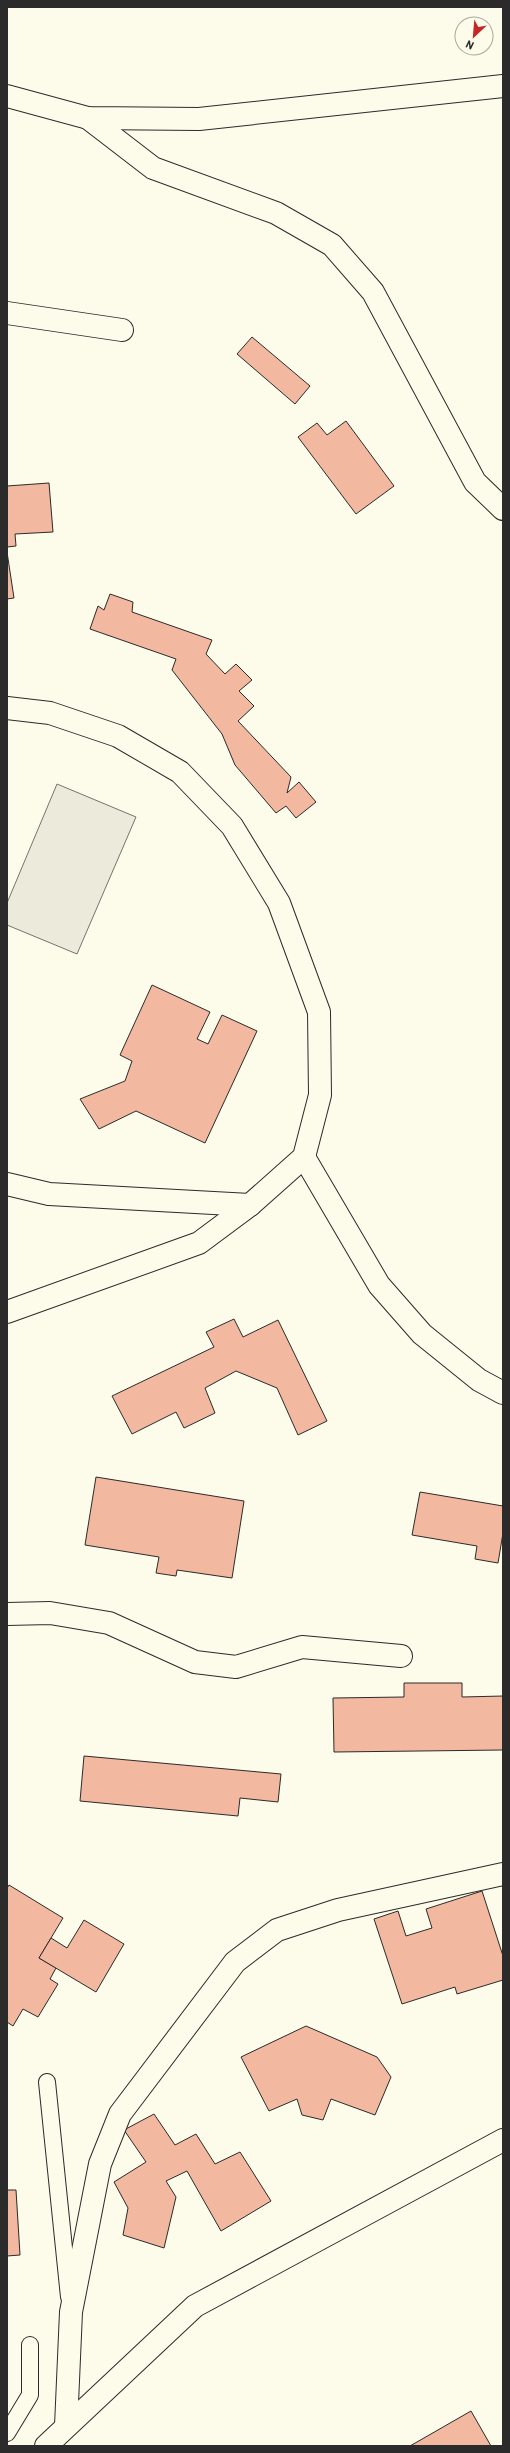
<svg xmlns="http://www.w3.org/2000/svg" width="510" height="2453" font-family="Barlow,sans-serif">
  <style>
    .green { fill: #ecebdb; stroke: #74746e }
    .building { fill: #f2b8a0; stroke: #2b2b2b }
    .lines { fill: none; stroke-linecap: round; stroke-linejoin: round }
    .service-casing { stroke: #2b2b2b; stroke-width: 18 }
    .minor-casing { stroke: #2b2b2b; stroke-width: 24 }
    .service { stroke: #fdfbea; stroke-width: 16 }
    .minor { stroke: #fdfbea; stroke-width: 22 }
  </style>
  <rect width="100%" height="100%" fill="#fdfbea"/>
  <polygon class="green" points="57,784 136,817 77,954 7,925 7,903"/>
  <g class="building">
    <polygon points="252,337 310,386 295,404 237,354"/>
    <polygon points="346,421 394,486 356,514 298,437 317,423 327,435"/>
    <polygon points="49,483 53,532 15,534 16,546 7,547 7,486"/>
    <polygon points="7,552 14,598 7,599"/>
    <polygon points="110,594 133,602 132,612 212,640 206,654 225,674 236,664 252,680 239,691 254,706 238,721 291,777 287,793 299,782 316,802 296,818 286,806 276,813 235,765 222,734 172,670 176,659 90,629 98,606 104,610"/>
    <polygon points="152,985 210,1012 197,1039 208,1044 222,1015 257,1031 205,1143 136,1111 99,1129 80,1099 125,1081 132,1061 120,1055"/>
    <polygon points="234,1319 243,1337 278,1320 327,1421 298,1435 277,1388 236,1371 205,1388 215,1413 184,1428 176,1412 132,1434 112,1396 214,1347 206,1332"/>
    <polygon points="96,1477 244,1501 232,1578 177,1570 176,1576 156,1573 159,1557 85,1545"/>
    <polygon points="420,1492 503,1506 503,1533 498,1563 475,1559 477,1546 412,1535"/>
    <polygon points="404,1683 462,1683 462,1697 503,1696 503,1750 334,1752 333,1698 404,1697"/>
    <polygon points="84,1756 281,1774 278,1802 240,1798 238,1816 80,1801"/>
    <polygon points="9,1885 63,1918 39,1958 56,1968 50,1979 58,1984 38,2017 23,2009 13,2026 7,2022 7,1888"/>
    <polygon points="482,1891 503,1956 503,1980 457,1994 455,1987 402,2004 374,1919 398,1911 406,1936 432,1928 426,1909"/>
    <polygon points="84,1920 124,1944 96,1992 39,1958 51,1938 67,1948"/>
    <polygon points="306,2026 377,2057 391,2077 375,2115 331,2099 323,2120 302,2115 297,2099 269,2111 241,2057"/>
    <polygon points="154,2114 175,2145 196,2134 215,2164 240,2152 271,2201 221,2231 187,2171 166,2181 176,2197 164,2248 123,2235 128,2208 114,2182 146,2162 124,2130"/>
    <polygon points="7,2190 16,2190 20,2255 7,2256"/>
    <polygon points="471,2411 491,2446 410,2446"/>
  </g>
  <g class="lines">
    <g class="service-casing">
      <g id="service">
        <polyline points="47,2082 69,2297"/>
        <polyline points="7,2433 30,2395 30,2345"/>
      </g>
    </g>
    <g class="minor-casing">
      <g id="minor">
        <polyline points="7,96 88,118 199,119 503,86"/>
        <polyline points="88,118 153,168 276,213 332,245 373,292 475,482 503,509"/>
        <polyline points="7,313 122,330"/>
        <polyline points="7,708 50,713 118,736 180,772 232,826 279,903 319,1012 320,1095 304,1157 250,1205 199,1243 7,1312"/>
        <polyline points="304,1157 379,1285 422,1334 479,1380 503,1393"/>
        <polyline points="7,1184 49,1194 250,1205"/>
        <polyline points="7,1614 50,1613 109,1623 195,1662 236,1667 302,1647 401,1656"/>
        <polyline points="66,2426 71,2312 100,2164 120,2114 235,1962 277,1930 338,1910 503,1874"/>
        <polyline points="46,2446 195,2306 503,2140"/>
      </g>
    </g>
    <use href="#service" class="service"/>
    <use href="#minor" class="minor"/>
  </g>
  <rect width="510" height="2453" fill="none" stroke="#2b2b2b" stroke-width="16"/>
  <g transform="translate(474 36) rotate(206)"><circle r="19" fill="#fdfbea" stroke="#a9a89e"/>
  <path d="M0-3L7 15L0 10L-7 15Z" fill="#c62828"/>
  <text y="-6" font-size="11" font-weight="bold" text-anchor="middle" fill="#2b2b2b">N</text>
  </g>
</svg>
